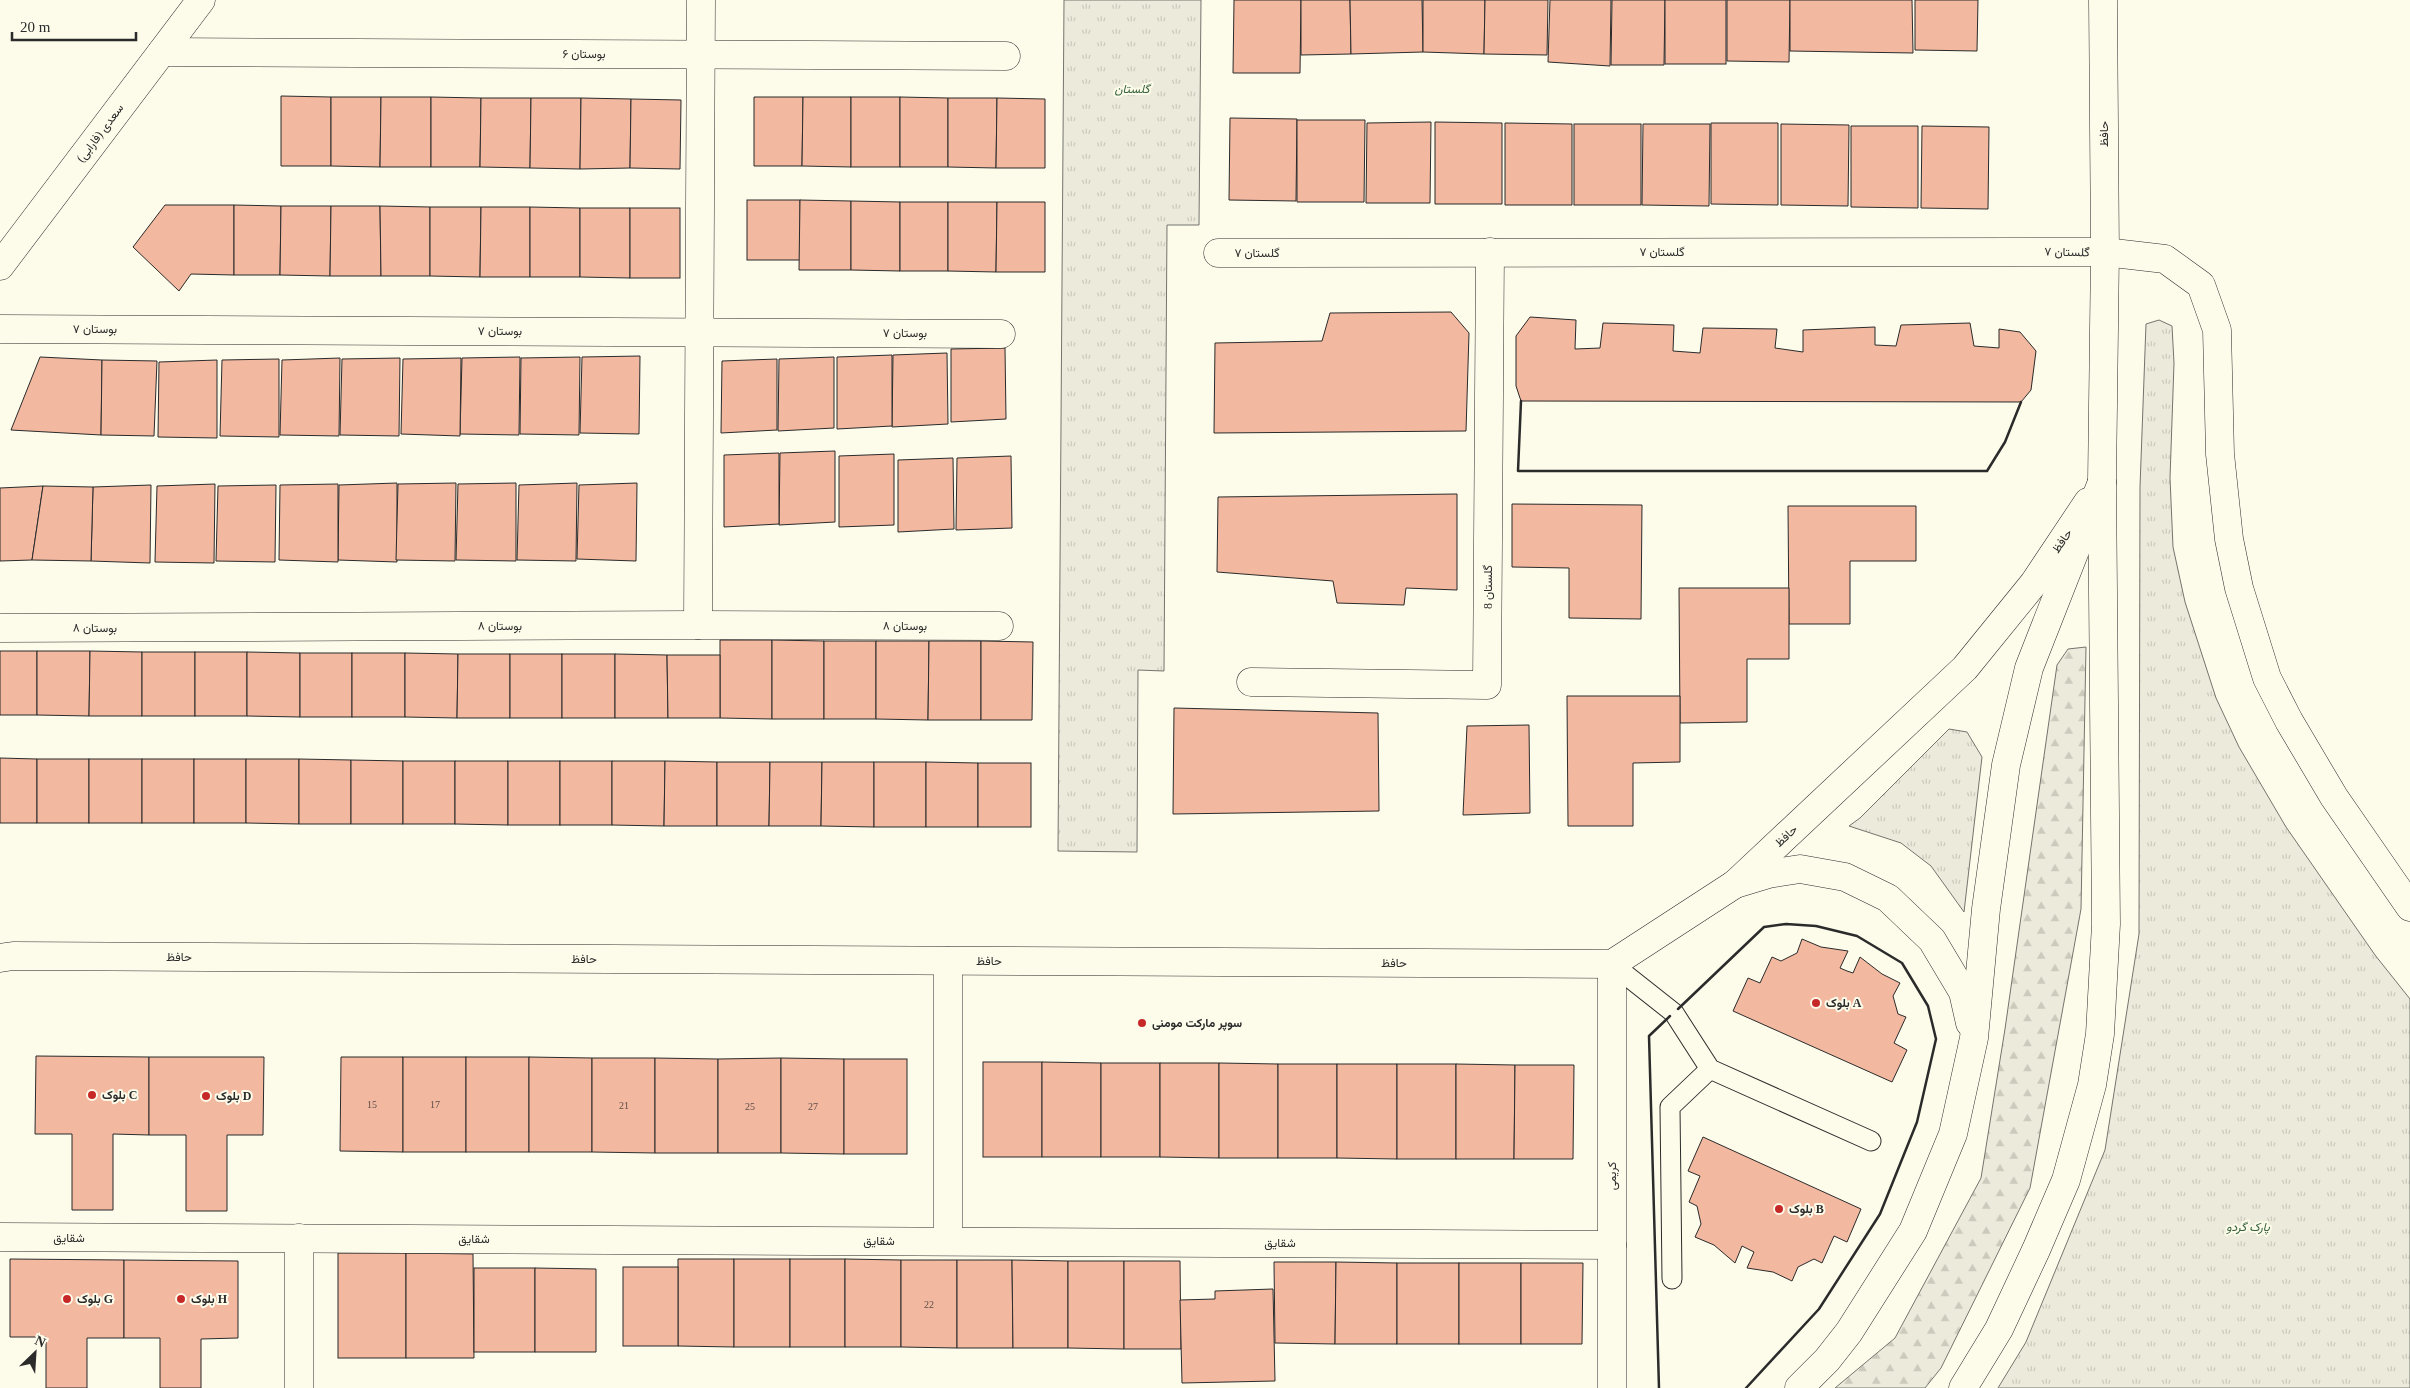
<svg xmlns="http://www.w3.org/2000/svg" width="2410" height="1388" font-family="'Times New Roman',Vazirmatn,serif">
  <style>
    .grass { fill: url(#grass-tufts); stroke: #74746e }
    .forest { fill: url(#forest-firs); stroke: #74746e }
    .building { fill: #f2b8a0; stroke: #2b2b2b }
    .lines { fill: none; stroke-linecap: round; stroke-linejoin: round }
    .lane-casing { stroke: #2b2b2b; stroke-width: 21 }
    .street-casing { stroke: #2b2b2b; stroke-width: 29 }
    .secondary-casing { stroke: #2b2b2b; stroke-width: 29 }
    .highway-casing { stroke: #2b2b2b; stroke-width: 29 }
    .lane { stroke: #fdfbea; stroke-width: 19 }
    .street { stroke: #fdfbea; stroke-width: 28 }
    .secondary { stroke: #fdfbea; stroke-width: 28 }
    .highway { stroke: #fdfbea; stroke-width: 28 }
    .wall { stroke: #2b2b2b; stroke-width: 2.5 }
    .poi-dot { fill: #c62828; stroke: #fdfbea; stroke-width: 2 }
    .labels { text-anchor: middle; stroke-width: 4; stroke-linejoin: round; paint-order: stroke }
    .number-label { font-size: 10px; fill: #5d4e48 }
    .street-label { font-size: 12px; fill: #2b2b2b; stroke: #fdfbea }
    .park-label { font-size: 12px; font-style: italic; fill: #34623c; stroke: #fdfbea }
    .poi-label { font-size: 12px; font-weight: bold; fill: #2b2b2b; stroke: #fdfbea; text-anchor: start }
  </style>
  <defs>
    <pattern id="grass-tufts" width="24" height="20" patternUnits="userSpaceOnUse" patternTransform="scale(1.25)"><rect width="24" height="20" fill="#ecebdb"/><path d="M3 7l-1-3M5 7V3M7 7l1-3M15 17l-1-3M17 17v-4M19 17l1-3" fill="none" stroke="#cbcabc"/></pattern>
    <pattern id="forest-firs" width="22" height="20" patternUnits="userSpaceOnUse" patternTransform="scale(1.25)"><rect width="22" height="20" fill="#ecebdb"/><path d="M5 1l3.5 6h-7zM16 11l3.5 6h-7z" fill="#cbcabc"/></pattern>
  </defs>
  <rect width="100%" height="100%" fill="#fdfbea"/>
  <g class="grass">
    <polygon points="1064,0 1201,0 1199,225 1167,225 1164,671 1138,670 1137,852 1058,851"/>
    <polygon points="2159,320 2172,326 2174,363 2170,478 2173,547 2185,602 2216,698 2239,747 2286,827 2375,955 2410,999 2410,1388 1998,1388 2026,1342 2105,1150 2139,934 2140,487 2146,324"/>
    <polygon points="1949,729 1967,732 1982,757 1964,912 1931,866 1901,843 1849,826 1860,818"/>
  </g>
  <polygon class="forest" points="2086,647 2081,909 2030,1188 1941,1368 1925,1388 1835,1388 1895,1338 1981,1178 2005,1029 2057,665 2068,649"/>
  <g class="building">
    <polygon points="1234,0 1301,0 1300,73 1233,73"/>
    <polygon points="1301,0 1350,0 1351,54 1301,55"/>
    <polygon points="1350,0 1422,0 1423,52 1351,54"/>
    <polygon points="1423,0 1485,0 1484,54 1423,52"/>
    <polygon points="1485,0 1548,0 1547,55 1484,54"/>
    <polygon points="1550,0 1611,0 1610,66 1548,62"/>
    <polygon points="1612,0 1665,0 1664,65 1611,65"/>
    <rect x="1665" y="0" width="61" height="64"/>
    <polygon points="1727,0 1790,0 1789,62 1727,61"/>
    <polygon points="1790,0 1912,0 1913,53 1790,51"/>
    <polygon points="1915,0 1978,0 1977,51 1915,50"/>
    <polygon points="281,96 331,97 331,166 281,166"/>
    <polygon points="331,97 381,97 380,167 331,166"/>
    <polygon points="381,97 431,97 431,167 380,167"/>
    <polygon points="431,97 481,98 480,167 431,167"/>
    <polygon points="754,97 803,97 802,166 754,166"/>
    <polygon points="803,97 851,97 851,167 802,166"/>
    <rect x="851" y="97" width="49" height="70"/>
    <polygon points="900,97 948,98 948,167 900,167"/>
    <polygon points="481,98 531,98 530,168 480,167"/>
    <polygon points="531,98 581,98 580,169 530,168"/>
    <polygon points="581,98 631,99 630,168 580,169"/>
    <polygon points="948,98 997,98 996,168 948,167"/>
    <polygon points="997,98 1045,99 1045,168 996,168"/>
    <polygon points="631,99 681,100 680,169 630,168"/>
    <polygon points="1230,118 1297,119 1296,201 1229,200"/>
    <polygon points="1297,120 1365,120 1364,202 1297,202"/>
    <polygon points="1431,122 1430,203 1366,203 1367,123"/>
    <polygon points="1435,122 1502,123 1502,204 1435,204"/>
    <polygon points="1505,123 1572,124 1572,205 1505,205"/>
    <polygon points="1711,123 1778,123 1778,205 1711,204"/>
    <rect x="1574" y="124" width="67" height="81"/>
    <polygon points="1643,124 1710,124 1709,206 1642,205"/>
    <polygon points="1781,124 1849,125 1848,206 1781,205"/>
    <polygon points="1851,126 1918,126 1918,208 1851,207"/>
    <polygon points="1922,126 1989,127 1988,209 1921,208"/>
    <rect x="747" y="200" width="53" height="60"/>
    <polygon points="800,200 851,201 851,270 799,270"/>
    <polygon points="851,201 900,202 900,271 851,270"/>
    <rect x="900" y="202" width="48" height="69"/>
    <polygon points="948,202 997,202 996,272 948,271"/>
    <polygon points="997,202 1045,202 1045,272 996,272"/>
    <polygon points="165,205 234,205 234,275 191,274 179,291 133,247"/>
    <polygon points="234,205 281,206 280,275 234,275"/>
    <polygon points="281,206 331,206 330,276 280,275"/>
    <polygon points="331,206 380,206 381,276 330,276"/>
    <polygon points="380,206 430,207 430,276 381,276"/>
    <polygon points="430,207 481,207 480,277 430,276"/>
    <polygon points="481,207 530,207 530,277 480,277"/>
    <polygon points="530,207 580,208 580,277 530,277"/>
    <polygon points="580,208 630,208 630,278 580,277"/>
    <rect x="630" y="208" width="50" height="70"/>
    <polygon points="1451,312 1469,333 1466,431 1214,433 1215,343 1322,341 1330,313"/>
    <polygon points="1530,317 1576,320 1575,349 1600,348 1603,323 1674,325 1673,351 1700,353 1703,328 1777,329 1775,348 1803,352 1803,330 1875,327 1875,345 1896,346 1901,325 1970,323 1974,346 1999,348 1999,329 2020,332 2036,351 2031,390 2021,402 1521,401 1516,386 1516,336"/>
    <polygon points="1005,348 1006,419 951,422 951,349"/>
    <polygon points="947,353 948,424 892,427 893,355"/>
    <polygon points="892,355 892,426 837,429 837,357"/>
    <polygon points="640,356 639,434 580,433 582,357"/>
    <polygon points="40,357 102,360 101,435 11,430"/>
    <polygon points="520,357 519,435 460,434 462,358"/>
    <polygon points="580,357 579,435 520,434 521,358"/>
    <polygon points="834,357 834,428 778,431 779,359"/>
    <polygon points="340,358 339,436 280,435 282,360"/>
    <polygon points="400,358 399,436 340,435 342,359"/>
    <polygon points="461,358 460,436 401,434 403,359"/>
    <polygon points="279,359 279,437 220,436 222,360"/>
    <polygon points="777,359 777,430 721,433 722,361"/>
    <polygon points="102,360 157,361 154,436 101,435"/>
    <polygon points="217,360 217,438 158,437 159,362"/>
    <polygon points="835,451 835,522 779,525 780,453"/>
    <polygon points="779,453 779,524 724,527 724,455"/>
    <polygon points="894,454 894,525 839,527 839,456"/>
    <polygon points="1011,456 1012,528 956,530 957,458"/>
    <polygon points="953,458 954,529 898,532 898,460"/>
    <polygon points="397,483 397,562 338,560 339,485"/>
    <polygon points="456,483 455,561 396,560 398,484"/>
    <polygon points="516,483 516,561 456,560 458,484"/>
    <polygon points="577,483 576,561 517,560 519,485"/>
    <polygon points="637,483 636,561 577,559 579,485"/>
    <polygon points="215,484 214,563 155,562 157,486"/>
    <polygon points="338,484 338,562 279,560 280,485"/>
    <polygon points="151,485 150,563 91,561 93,487"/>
    <polygon points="276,485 275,562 216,561 218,486"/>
    <polygon points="43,486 32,560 0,561 0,488"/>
    <polygon points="43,486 93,487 91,561 32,560"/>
    <polygon points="1457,494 1457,590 1406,588 1404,605 1337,603 1333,581 1217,572 1218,497"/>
    <polygon points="1512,504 1642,505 1641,619 1569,618 1569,568 1512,567"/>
    <polygon points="1788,506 1916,506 1916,561 1850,561 1850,624 1789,624"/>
    <polygon points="1679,588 1789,588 1789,659 1747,659 1747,722 1680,723"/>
    <polygon points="720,640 772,640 772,719 720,718"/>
    <polygon points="772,640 824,641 824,719 772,719"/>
    <rect x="824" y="641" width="52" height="78"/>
    <polygon points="876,641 929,641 928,720 876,719"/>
    <polygon points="929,641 981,641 981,720 928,720"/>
    <polygon points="981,641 1033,642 1032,720 981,720"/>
    <rect x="0" y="651" width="37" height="64"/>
    <polygon points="37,651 90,651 89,716 37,715"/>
    <polygon points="90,651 142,652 142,716 89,716"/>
    <rect x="142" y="652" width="53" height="64"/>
    <rect x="195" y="652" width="52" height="64"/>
    <polygon points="247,652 300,653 300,717 247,716"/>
    <rect x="300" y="653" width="52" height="64"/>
    <rect x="352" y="653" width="53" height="64"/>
    <polygon points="405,653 458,654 457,718 405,717"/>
    <polygon points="458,654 510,654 510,718 457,718"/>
    <rect x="510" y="654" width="52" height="64"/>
    <rect x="562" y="654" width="53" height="64"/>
    <polygon points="615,654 667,655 668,718 615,718"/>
    <polygon points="667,655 720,655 720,718 668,718"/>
    <polygon points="1567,696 1680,696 1680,762 1633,763 1633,826 1568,826"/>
    <polygon points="1174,708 1378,713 1379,811 1173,814"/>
    <polygon points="1529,725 1530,813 1463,815 1467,726"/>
    <polygon points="0,758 37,759 37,823 0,823"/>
    <rect x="37" y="759" width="52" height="64"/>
    <rect x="89" y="759" width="53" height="64"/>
    <rect x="142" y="759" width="52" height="64"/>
    <rect x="194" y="759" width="52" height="64"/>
    <polygon points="246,759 299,759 299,824 246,823"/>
    <polygon points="299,759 351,760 351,824 299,824"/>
    <polygon points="351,760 403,761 403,824 351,824"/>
    <rect x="403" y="761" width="52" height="63"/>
    <polygon points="455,761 508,761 508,825 455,824"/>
    <rect x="508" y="761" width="52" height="64"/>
    <rect x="560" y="761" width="52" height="64"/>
    <polygon points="612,761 665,761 664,826 612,825"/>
    <polygon points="665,761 717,762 717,826 664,826"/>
    <polygon points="717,762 770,762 769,826 717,826"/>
    <polygon points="770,762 822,762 821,826 769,826"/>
    <polygon points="822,762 874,762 874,827 821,826"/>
    <rect x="874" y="762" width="52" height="65"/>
    <polygon points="926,762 978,763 978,827 926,827"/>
    <rect x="978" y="763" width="53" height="64"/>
    <polygon points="1802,939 1821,947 1848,951 1840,968 1847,971 1853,973 1860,957 1882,974 1900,983 1893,996 1898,1014 1906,1017 1894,1043 1907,1050 1892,1082 1733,1011 1748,978 1760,983 1772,957 1781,961 1797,953"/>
    <polygon points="36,1056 149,1057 149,1135 113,1134 113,1210 72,1210 72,1134 35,1134"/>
    <polygon points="149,1057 264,1057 263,1135 227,1135 227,1211 186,1211 186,1135 149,1135"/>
    <polygon points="341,1057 403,1057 403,1152 340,1151"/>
    <rect x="403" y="1057" width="63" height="95"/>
    <rect x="466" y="1057" width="63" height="95"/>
    <polygon points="529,1057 592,1058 592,1152 529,1152"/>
    <polygon points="592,1058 655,1058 655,1153 592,1152"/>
    <polygon points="655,1058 718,1059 718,1153 655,1153"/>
    <polygon points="781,1058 781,1153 718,1153 718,1059"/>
    <polygon points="781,1058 844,1059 844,1154 781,1153"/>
    <rect x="844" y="1059" width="63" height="95"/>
    <rect x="983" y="1062" width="59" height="95"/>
    <polygon points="1042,1062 1101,1063 1101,1157 1042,1157"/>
    <rect x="1101" y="1063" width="59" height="94"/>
    <polygon points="1160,1063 1219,1063 1219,1158 1160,1157"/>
    <polygon points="1219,1063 1278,1064 1278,1158 1219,1158"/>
    <rect x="1278" y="1064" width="59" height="94"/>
    <polygon points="1337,1064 1397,1064 1397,1159 1337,1158"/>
    <rect x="1397" y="1064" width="59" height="95"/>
    <polygon points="1456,1064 1515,1065 1514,1159 1456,1159"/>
    <polygon points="1515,1065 1574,1065 1573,1159 1514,1159"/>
    <polygon points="1703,1137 1861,1209 1847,1242 1834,1236 1822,1263 1814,1259 1798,1267 1792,1281 1773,1272 1747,1268 1754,1252 1742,1246 1735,1263 1714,1245 1695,1237 1701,1224 1697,1206 1689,1202 1700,1176 1688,1171"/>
    <rect x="338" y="1253" width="68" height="105"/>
    <polygon points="406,1253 473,1254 474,1358 406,1358"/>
    <polygon points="10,1259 124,1260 124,1338 87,1338 87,1388 46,1388 46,1337 10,1337"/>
    <polygon points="678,1259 734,1259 734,1347 678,1346"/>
    <rect x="734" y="1259" width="56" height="88"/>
    <rect x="790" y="1259" width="55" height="88"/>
    <polygon points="845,1259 901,1260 901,1347 845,1347"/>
    <polygon points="124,1260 238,1261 238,1338 201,1339 201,1388 160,1388 160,1338 124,1338"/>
    <polygon points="901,1260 957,1260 957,1348 901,1347"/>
    <polygon points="957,1260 1012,1260 1013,1348 957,1348"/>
    <polygon points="1012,1260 1068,1261 1068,1348 1013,1348"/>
    <polygon points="1068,1261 1124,1261 1124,1349 1068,1348"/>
    <polygon points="1124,1261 1180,1261 1181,1349 1124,1349"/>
    <polygon points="1274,1262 1336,1262 1335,1344 1275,1343"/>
    <polygon points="1336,1262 1397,1263 1397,1344 1335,1344"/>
    <rect x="1397" y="1263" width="62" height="81"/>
    <rect x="1459" y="1263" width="62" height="81"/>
    <polygon points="1521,1263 1583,1263 1582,1344 1521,1344"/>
    <rect x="623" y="1267" width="55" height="79"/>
    <rect x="474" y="1268" width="61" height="84"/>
    <polygon points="535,1268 596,1269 596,1352 535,1352"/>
    <polygon points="1273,1289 1275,1381 1182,1383 1180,1300 1215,1299 1215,1291"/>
  </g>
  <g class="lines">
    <g class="lane-casing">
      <g id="lane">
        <polyline points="1612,964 1674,1013 1710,1069 1871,1141"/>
        <polyline points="1672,1279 1670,1107 1710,1069"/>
      </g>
    </g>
    <g class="street-casing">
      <g id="street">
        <polyline points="162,52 1006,56"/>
        <polyline points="1218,253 2105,252"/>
        <polyline points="0,329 1001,334"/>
        <polyline points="698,625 701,0"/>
        <polyline points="0,628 698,625 999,626"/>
        <polyline points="1251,682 1487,685 1490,252"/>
        <polyline points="0,1237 1612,1245"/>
        <polyline points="948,1241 948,961"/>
        <polyline points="299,1388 299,1238"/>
        <polyline points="1612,1388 1612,964"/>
      </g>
    </g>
    <g class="secondary-casing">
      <g id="secondary">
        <polyline points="0,266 201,0"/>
        <polyline points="0,958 13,956 1612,964 1735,884 1965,668 2034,583 2088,502"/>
        <polyline points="1963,1388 1999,1329 2036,1250 2066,1180 2092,1085 2100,1034 2106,924 2102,482 2105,252 2103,0"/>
      </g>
    </g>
    <g class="highway-casing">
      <g id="highway">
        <polyline points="2105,252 2165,259 2201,285 2217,330 2220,454 2229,539 2239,588 2267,678 2289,721 2334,797 2410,907"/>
        <polyline points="1735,884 1768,874 1800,869 1845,877 1888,898 1932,940 1963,992 1970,1023"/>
        <polyline points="1799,1388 1827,1360 1849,1332 1913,1231 1953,1134 1974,1038 1986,909 2006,765 2029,668 2102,482"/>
      </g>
    </g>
    <use href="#lane" class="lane"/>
    <use href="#street" class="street"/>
    <use href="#secondary" class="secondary"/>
    <use href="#highway" class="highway"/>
    <g class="wall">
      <polyline points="1521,401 1518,471 1987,471 2005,442 2021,402"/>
      <polyline points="1678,1009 1764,927 1786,924 1816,926 1857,936 1902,963 1928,1006 1936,1039 1917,1122 1880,1214 1819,1309 1746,1388"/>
      <polyline points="1659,1388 1649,1036 1670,1016"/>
    </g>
  </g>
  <g class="poi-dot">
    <circle cx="1816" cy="1003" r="5"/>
    <circle cx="1142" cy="1023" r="5"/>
    <circle cx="92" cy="1095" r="5"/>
    <circle cx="206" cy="1096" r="5"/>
    <circle cx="1779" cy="1209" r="5"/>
    <circle cx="67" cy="1299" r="5"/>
    <circle cx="181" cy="1299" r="5"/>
  </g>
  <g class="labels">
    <g class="number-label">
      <text x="372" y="1108">15</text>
      <text x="435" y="1108">17</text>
      <text x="624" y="1109">21</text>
      <text x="750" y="1110">25</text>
      <text x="813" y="1110">27</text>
      <text x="929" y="1308">22</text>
    </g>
    <g class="street-label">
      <text x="584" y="58">بوستان ۶</text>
      <text transform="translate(100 133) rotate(-53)" y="4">سعدی (فارابی)</text>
      <text transform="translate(2104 134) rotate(-90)" y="4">حافظ</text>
      <text x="1662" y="256">گلستان ۷</text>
      <text transform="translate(2067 252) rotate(1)" y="4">گلستان ۷</text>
      <text x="1257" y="257">گلستان ۷</text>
      <text x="95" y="333">بوستان ۷</text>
      <text x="500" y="335">بوستان ۷</text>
      <text x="905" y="337">بوستان ۷</text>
      <text transform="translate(2062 541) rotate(-56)" y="4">حافظ</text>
      <text transform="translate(1488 587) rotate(-90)" y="4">گلستان 8</text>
      <text x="500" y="630">بوستان ۸</text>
      <text x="905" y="630">بوستان ۸</text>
      <text x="95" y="632">بوستان ۸</text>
      <text transform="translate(1786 836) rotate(-43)" y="4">حافظ</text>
      <text x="179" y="961">حافظ</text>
      <text x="584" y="963">حافظ</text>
      <text x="989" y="965">حافظ</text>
      <text x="1394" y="967">حافظ</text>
      <text transform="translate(1612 1176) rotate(-90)" y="4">کریمی</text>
      <text x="69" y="1242">شقایق</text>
      <text x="474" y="1243">شقایق</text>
      <text x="879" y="1245">شقایق</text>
      <text x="1280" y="1247">شقایق</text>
    </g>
    <g class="park-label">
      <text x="1132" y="93">گلستان</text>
      <text x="2248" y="1231">پارک گردو</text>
    </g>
    <g class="poi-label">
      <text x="1826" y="1007">بلوک A</text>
      <text x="1152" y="1027">سوپر مارکت مومنی</text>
      <text x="102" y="1099">بلوک C</text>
      <text x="216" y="1100">بلوک D</text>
      <text x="1789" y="1213">بلوک B</text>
      <text x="77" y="1303">بلوک G</text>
      <text x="191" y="1303">بلوک H</text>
    </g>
  </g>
  <g transform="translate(35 1353) rotate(25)" stroke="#fdfbea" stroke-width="4" paint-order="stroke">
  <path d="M0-4L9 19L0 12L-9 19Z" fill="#2b2b2b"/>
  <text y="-8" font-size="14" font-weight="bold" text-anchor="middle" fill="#2b2b2b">N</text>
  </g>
  <path d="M12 32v8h124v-8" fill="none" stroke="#2b2b2b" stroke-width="2.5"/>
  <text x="20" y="32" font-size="15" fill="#2b2b2b" stroke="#fdfbea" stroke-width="4" paint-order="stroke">20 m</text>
</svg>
